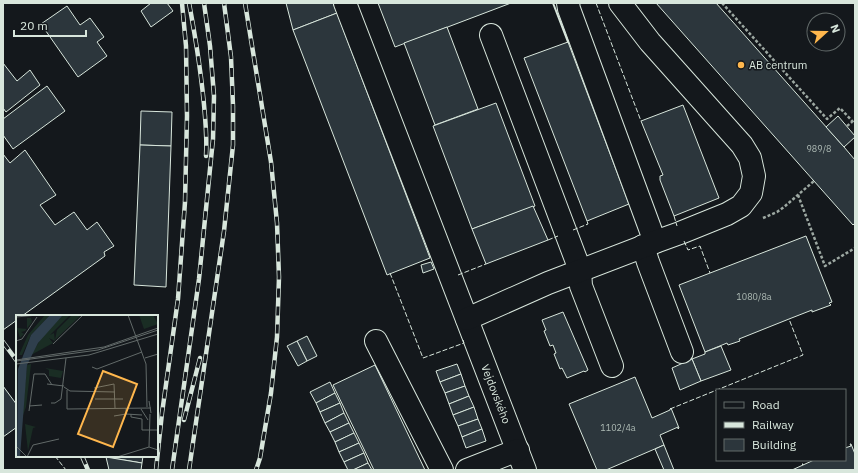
<svg xmlns="http://www.w3.org/2000/svg" width="858" height="473" font-family="'IBM Plex Sans',sans-serif">
  <style>
    .building { fill: #2c363c; stroke: #d8e6dc }
    .lines { fill: none; stroke-linecap: round; stroke-linejoin: round }
    .minor-casing { stroke: #d8e6dc; stroke-width: 24 }
    .path { stroke: #9da8a2; stroke-width: 2.5; stroke-dasharray: 3 2; stroke-linecap: butt }
    .minor { stroke: #14181c; stroke-width: 22 }
    .rail-casing { stroke: #d8e6dc; stroke-width: 4.5 }
    .rail { stroke: #14181c; stroke-width: 3; stroke-dasharray: 9; stroke-linecap: butt }
    .fence { stroke: #d8e6dc; stroke-width: 1; stroke-dasharray: 5 2; stroke-linecap: butt }
    .wall { stroke: #d8e6dc; stroke-width: 2 }
    .poi-dot { fill: #ffb74d; stroke: #14181c; stroke-width: 1.5 }
    .labels { text-anchor: middle; stroke-width: 3; stroke-linejoin: round; paint-order: stroke }
    .number-label { font-size: 9px; fill: #adbab4 }
    .poi-label { font-size: 11px; fill: #d8e6dc; stroke: #14181c; text-anchor: start }
    .street-label { font-size: 11px; fill: #d8e6dc; stroke: #14181c }
    .inset-road { fill: none; stroke: #626a69; stroke-width: 1 }
    .view { fill: #ffb74d; fill-opacity: 0.15; stroke: #ffb74d; stroke-width: 2 }
    .inset-edge { fill: none; stroke: #d8e6dc; stroke-width: 2 }
  </style>
  <rect width="100%" height="100%" fill="#14181c"/>
  <g class="building">
    <polygon points="151,3 167,3 173,11 151,27 141,11"/>
    <polygon points="286,3 333,3 337,13 293,30"/>
    <polygon points="378,3 511,3 395,47"/>
    <polygon points="656,3 716,3 844,147 855,160 855,223 853,225"/>
    <polygon points="67,6 80,25 90,18 104,37 97,42 107,56 78,77 41,24"/>
    <polygon points="337,13 430,258 387,275 293,30"/>
    <polygon points="447,27 478,109 435,125 404,43"/>
    <polygon points="568,42 629,204 587,221 524,58"/>
    <polygon points="3,63 17,81 30,70 40,85 6,112 3,108"/>
    <polygon points="47,86 65,111 13,149 3,135 3,119"/>
    <polygon points="496,103 535,206 472,229 433,126"/>
    <polygon points="683,105 719,198 674,216 660,180 660,176 663,175 641,121"/>
    <polygon points="141,111 172,112 171,146 140,145"/>
    <polygon points="838,116 855,136 855,137 844,147 826,127"/>
    <polygon points="140,145 171,146 166,287 134,285"/>
    <polygon points="25,150 56,195 40,205 55,225 74,212 87,230 97,222 114,246 104,252 105,256 22,316 17,316 17,320 3,330 3,154 10,163"/>
    <polygon points="533,206 548,240 486,264 472,229"/>
    <polygon points="806,236 832,302 829,303 831,305 812,312 812,310 789,319 739,339 740,341 728,345 727,343 705,352 679,285"/>
    <polygon points="431,262 434,269 423,273 421,265"/>
    <polygon points="563,312 588,370 585,372 584,371 567,378 562,368 560,369 554,354 556,353 553,345 550,346 544,331 546,330 542,320"/>
    <polygon points="307,336 317,356 307,361 297,341"/>
    <polygon points="297,341 307,361 298,366 287,346"/>
    <polygon points="721,346 731,370 701,381 692,359 705,354 705,352"/>
    <polygon points="692,359 701,381 680,390 672,368"/>
    <polygon points="457,364 461,374 440,382 436,371"/>
    <polygon points="375,365 425,470 374,470 333,385"/>
    <polygon points="461,374 465,386 445,393 440,382"/>
    <polygon points="635,377 652,418 670,410 670,409 671,408 679,428 678,429 678,427 660,435 664,445 606,470 597,470 569,404"/>
    <polygon points="330,382 335,393 316,403 310,392"/>
    <polygon points="3,386 17,405 17,427 3,437"/>
    <polygon points="465,386 469,396 449,404 445,393"/>
    <polygon points="335,393 340,403 320,412 316,403"/>
    <polygon points="469,396 474,407 453,415 449,404"/>
    <polygon points="340,403 344,413 325,423 320,412"/>
    <polygon points="474,407 478,419 458,426 453,415"/>
    <polygon points="344,413 349,423 330,432 325,423"/>
    <polygon points="478,419 482,429 462,437 458,426"/>
    <polygon points="349,423 354,433 335,442 330,432"/>
    <polygon points="482,429 486,441 466,448 462,437"/>
    <polygon points="354,433 359,443 339,452 335,442"/>
    <polygon points="359,443 364,453 344,462 339,452"/>
    <polygon points="850,444 851,444 855,454 855,470 792,470 803,465 802,464 803,464 803,465 814,460 845,460 845,448 851,446"/>
    <polygon points="664,445 674,470 664,470 655,449"/>
    <polygon points="364,453 368,463 353,470 348,470 344,462"/>
    <polygon points="107,456 143,456 142,463 106,457"/>
    <polygon points="106,457 142,463 141,470 109,470"/>
    <polygon points="368,463 372,470 353,470"/>
  </g>
  <g class="lines">
    <g class="minor-casing">
      <g id="minor">
        <polyline points="345,3 525,470"/>
        <polyline points="568,3 569,9 655,242"/>
        <polyline points="491,35 580,270 581,286 612,366"/>
        <polyline points="643,246 648,262 682,352"/>
        <polyline points="467,319 548,283 655,242 680,233 727,214 741,206 751,193 754,176 750,158 742,145 650,42 620,3"/>
        <polyline points="376,341 442,470"/>
        <polyline points="467,470 518,450"/>
      </g>
    </g>
    <g class="path">
      <polyline points="722,3 827,119 840,108 855,124"/>
      <polyline points="847,126 852,122"/>
      <polyline points="798,195 825,266 855,248"/>
      <polyline points="763,218 777,212 784,207 814,181"/>
    </g>
    <use href="#minor" class="minor"/>
    <g class="rail-casing">
      <g id="rail">
        <path d="M189,3C196,40 202,78 205,116C206,129 207,142 206,156"/>
        <polyline points="245,3 271,162 277,223 279,277 277,337 271,393 260,458 256,470"/>
        <polyline points="3,342 17,361"/>
        <polyline points="184,420 200,358"/>
        <polyline points="82,456 88,470"/>
        <polyline points="156,470 162,413 178,299 185,202 187,116 186,46 182,3"/>
        <polyline points="172,470 199,279 213,139 214,96 210,46 204,3"/>
        <polyline points="189,470 224,231 233,145 233,106 231,57 224,3"/>
      </g>
    </g>
    <use href="#rail" class="rail"/>
    <g class="fence">
      <polyline points="596,3 641,121"/>
      <polyline points="674,216 677,226"/>
      <polyline points="573,230 588,224 587,221"/>
      <polyline points="548,240 558,236"/>
      <polyline points="684,241 688,250 700,246 710,273"/>
      <polyline points="390,273 423,358 464,343 463,340"/>
      <polyline points="458,275 486,264"/>
      <polyline points="670,409 803,355 789,319"/>
      <polyline points="55,456 66,470"/>
    </g>
    <polyline class="wall" points="553,3 568,42"/>
  </g>
  <circle class="poi-dot" cx="741" cy="65" r="4"/>
  <g class="labels">
    <g class="number-label">
      <text x="819" y="152">989/8</text>
      <text x="754" y="300">1080/8a</text>
      <text x="618" y="431">1102/4a</text>
    </g>
    <g class="poi-label">
      <text x="749" y="69">AB centrum</text>
    </g>
    <g class="street-label">
      <text transform="translate(496 394) rotate(69)" y="4">Vejdovského</text>
    </g>
  </g>
  <g transform="translate(16 315)">
    <rect width="142" height="142" fill="#14181c"/>
    <path d="M29,0H34L15,20L6,40H3L12,20ZM47,0H54L34,20L38,18L39,26L33,23L37,28L15,40L26,22ZM56,0H65L39,25L41,15ZM123,0H137L142,9L128,14ZM11,3H15L16,7L9,16L5,17L8,19L4,23L1,13L11,14ZM15,49L10,92L6,103L11,50ZM29,53L47,56L45,63L33,61V55ZM9,109L20,112L17,113L12,136Z" fill="#1a2d24"/>
    <path d="M34,0H47L22,28L11,50L4,142H1L2,54L15,20Z" fill="#2f3f4d"/>
    <path class="inset-road" d="M112,0L130,49L131,92M0,2L22,0M0,26L6,24L21,2M37,29L67,0M129,43L142,39M0,45L88,32L142,13M0,46L82,35L142,15M0,49L73,40L142,19M76,52L81,54L126,37M31,69L48,71M48,72L54,76L99,77M78,73L98,69L99,93M51,75V94L135,93M79,84H107M133,86L135,98M35,88H39L45,84L50,43M13,91L26,90M110,93V99L126,100M125,94L132,105M13,96L18,59H29L36,70M115,99V102L126,104V115H142M98,101L110,99M0,131L10,141M133,132L134,99M11,142L17,130L43,124M101,142L133,132L142,135"/>
    <path class="view" d="M87,56L121,69L97,132L62,119Z"/>
    <rect width="142" height="142" class="inset-edge"/>
  </g>
  <rect width="858" height="473" fill="none" stroke="#d8e6dc" stroke-width="8"/>
  <rect x="716" y="389" width="130" height="72" fill="#14181c" stroke="#626a69"/>
  <rect x="724" y="402" width="20" height="6" fill="#14181c" stroke="#626a69"/>
  <text x="752" y="409" font-size="12" fill="#d8e6dc">Road</text>
  <rect x="724" y="422" width="20" height="6" fill="#d8e6dc" stroke="#626a69"/>
  <text x="752" y="429" font-size="12" fill="#d8e6dc">Railway</text>
  <rect x="724" y="439" width="20" height="12" fill="#2c363c" stroke="#626a69"/>
  <text x="752" y="449" font-size="12" fill="#d8e6dc">Building</text>
  <g transform="translate(826 32) rotate(69)"><circle r="19" fill="#14181c" stroke="#626a69"/>
  <path d="M0-3L7 15L0 10L-7 15Z" fill="#ffb74d"/>
  <text y="-6" font-size="11" font-weight="bold" text-anchor="middle" fill="#d8e6dc">N</text>
  </g>
  <path d="M14 30v6h72v-6" fill="none" stroke="#d8e6dc" stroke-width="2"/>
  <text x="20" y="30" font-size="12" fill="#d8e6dc" stroke="#14181c" stroke-width="3" paint-order="stroke">20 m</text>
</svg>
